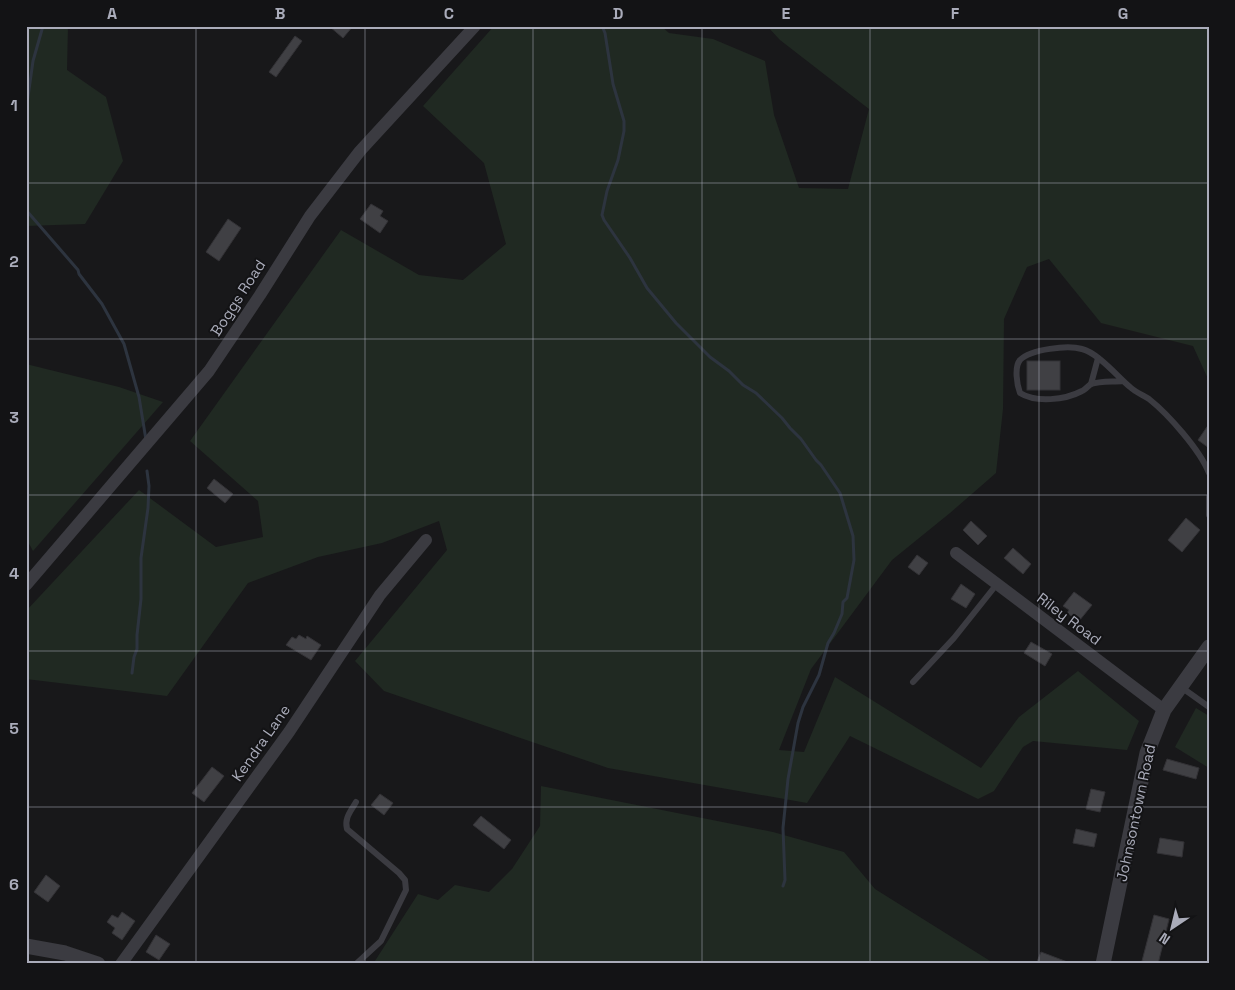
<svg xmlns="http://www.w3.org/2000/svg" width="1235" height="990" font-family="'Space Grotesk',sans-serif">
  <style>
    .green { fill: #202922 }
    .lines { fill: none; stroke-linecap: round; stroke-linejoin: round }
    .stream { stroke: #2d343f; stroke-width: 3 }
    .building { fill: #404044; stroke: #333236 }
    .service { stroke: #3b3b41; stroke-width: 6 }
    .minor { stroke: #3b3b41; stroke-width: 12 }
    .tertiary { stroke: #3b3b41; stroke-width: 15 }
    .grid { fill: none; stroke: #aaacba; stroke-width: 1; stroke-opacity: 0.55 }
    .labels { text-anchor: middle; stroke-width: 4; stroke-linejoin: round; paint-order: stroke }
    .street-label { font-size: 15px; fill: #aaacba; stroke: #131315 }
    .neatline { fill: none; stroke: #aaacba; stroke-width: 2 }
    .grid-label { font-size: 16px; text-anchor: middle; font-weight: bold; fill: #aaacba }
  </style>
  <rect width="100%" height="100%" fill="#18181a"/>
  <g class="green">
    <polygon points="26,26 68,26 67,70 106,97 123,161 85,224 26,226"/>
    <polygon points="494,26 661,26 669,33 713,39 765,61 774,115 799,188 848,189 869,109 780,40 767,26 1209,26 1209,381 1193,346 1101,323 1049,259 1027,267 1004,319 1003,409 996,473 950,513 892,560 811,669 779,750 804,752 835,677 981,768 1019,717 1078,671 1139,721 1127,750 1033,741 1023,747 994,791 978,799 850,736 807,803 608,768 384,691 355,661 447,550 439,521 382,543 318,557 248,583 167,696 26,679 26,611 139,490 216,547 263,537 258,501 190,441 341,230 419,275 463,280 506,244 484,163 423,106"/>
    <polygon points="26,364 119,387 163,402 33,551 26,538"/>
    <polygon points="1196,708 1209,716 1209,768 1175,747"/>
    <polygon points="541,786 773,832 844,852 875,889 995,964 373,964 418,894 438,900 455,885 489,892 512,869 540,826"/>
  </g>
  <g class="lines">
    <g class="stream">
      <polyline points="602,26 605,33 613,84 624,121 624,131 618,160 607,191 602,215 604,220 630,258 647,288 676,323 710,357 729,371 743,385 756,393 782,418 790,428 801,439 816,460 821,465 840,493 853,536 854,560 847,598 843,602 842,614 834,633 828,643 819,675 803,707 798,723 788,779 783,828 785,880 783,886"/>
      <polyline points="26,111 33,61 43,26"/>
      <polyline points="26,210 78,270 79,274 102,304 124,344 139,397 146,440"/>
      <polyline points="132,673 134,657 137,649 137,635 141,599 141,558 148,508 149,486 147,471"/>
    </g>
  </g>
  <g class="building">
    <polygon points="329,26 353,26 343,38"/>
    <polygon points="295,36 302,41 276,77 269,72"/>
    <polygon points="371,204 383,211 380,216 388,221 380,233 360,219"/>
    <polygon points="228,219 241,228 219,261 206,252"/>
    <rect x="1027" y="361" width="33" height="29"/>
    <polygon points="1209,424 1209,448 1198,440"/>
    <polygon points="214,479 233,494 225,503 207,488"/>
    <polygon points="1186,518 1200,530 1182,552 1168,540"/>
    <polygon points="971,521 987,536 978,545 963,530"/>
    <polygon points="1013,548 1031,564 1023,574 1004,558"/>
    <polygon points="917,555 928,563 919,575 908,567"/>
    <polygon points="961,584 975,594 966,608 951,599"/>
    <polygon points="1074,592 1092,605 1079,621 1067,613 1069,610 1063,606"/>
    <polygon points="299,635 306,639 307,636 321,645 311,660 286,645 292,637 296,639"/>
    <polygon points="1031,642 1052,654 1045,666 1024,653"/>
    <polygon points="1167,759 1199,768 1196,779 1163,770"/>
    <polygon points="212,767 224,776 204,802 192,793"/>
    <polygon points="1091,789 1105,792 1100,812 1086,809"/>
    <polygon points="380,794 393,803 384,815 371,805"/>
    <polygon points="481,816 511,840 504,849 473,825"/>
    <polygon points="1076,829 1097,834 1094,847 1073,843"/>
    <polygon points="1160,838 1184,842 1182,857 1157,853"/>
    <polygon points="46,875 60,886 48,902 34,892"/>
    <polygon points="122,912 135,921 122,940 112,933 115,928 107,922 112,915 118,918"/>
    <polygon points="1154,915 1169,919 1158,964 1142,961"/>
    <polygon points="156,935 170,944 159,960 146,952"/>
    <polygon points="1041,952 1070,963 1070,964 1036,964"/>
  </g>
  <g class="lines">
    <g class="service">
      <path d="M1123,381C1113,382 1100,381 1091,384C1088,386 1085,390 1082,391C1065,400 1036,403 1020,393C1017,385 1014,367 1020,360C1031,349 1068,345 1082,349C1098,353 1117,376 1130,387C1135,392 1143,395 1149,399C1168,414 1200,450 1209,473"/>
      <polyline points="1091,384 1098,358"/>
      <polyline points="1209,497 1209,515"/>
      <polyline points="913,682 954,638 997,584"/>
      <polyline points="1181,687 1209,707"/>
      <path d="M356,964L381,941L406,890L405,880L399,873L347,829C344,818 351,811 356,802"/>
    </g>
    <g class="minor">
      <polyline points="956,553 1164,710"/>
      <polyline points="26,585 209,371 260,295 310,216 360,151 475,26"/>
      <polyline points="121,964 289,732 380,595 426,540"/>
    </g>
    <g class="tertiary">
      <polyline points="26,946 65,953 98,964"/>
      <polyline points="1103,964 1147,753 1164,710 1209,647"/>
    </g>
  </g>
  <path class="grid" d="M196,26V964M365,26V964M533,26V964M702,26V964M870,26V964M1039,26V964M26,183H1209M26,339H1209M26,495H1209M26,651H1209M26,807H1209"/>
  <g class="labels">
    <g class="street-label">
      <text transform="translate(238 298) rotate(-57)" y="5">Boggs Road</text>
      <text transform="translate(1069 619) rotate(37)" y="5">Riley Road</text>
      <text transform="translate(261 743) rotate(-55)" y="5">Kendra Lane</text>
      <text transform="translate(1136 813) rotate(-78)" y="5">Johnsontown Road</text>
    </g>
  </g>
  <rect width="1235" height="990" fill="none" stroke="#131315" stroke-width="55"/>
  <g transform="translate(1172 928) rotate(215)" stroke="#131315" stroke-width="4" paint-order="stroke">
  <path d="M0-4L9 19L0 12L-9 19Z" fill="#aaacba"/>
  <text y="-8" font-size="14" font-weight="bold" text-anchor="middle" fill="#aaacba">N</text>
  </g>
  <rect x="28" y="28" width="1180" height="934" class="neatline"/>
  <g class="grid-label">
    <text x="112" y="19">A</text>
    <text x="280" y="19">B</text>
    <text x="449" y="19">C</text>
    <text x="618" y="19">D</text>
    <text x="786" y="19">E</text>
    <text x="955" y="19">F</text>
    <text x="1123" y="19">G</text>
    <text x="14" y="111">1</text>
    <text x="14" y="267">2</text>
    <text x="14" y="423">3</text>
    <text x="14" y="579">4</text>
    <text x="14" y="734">5</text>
    <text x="14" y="890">6</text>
  </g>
</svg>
